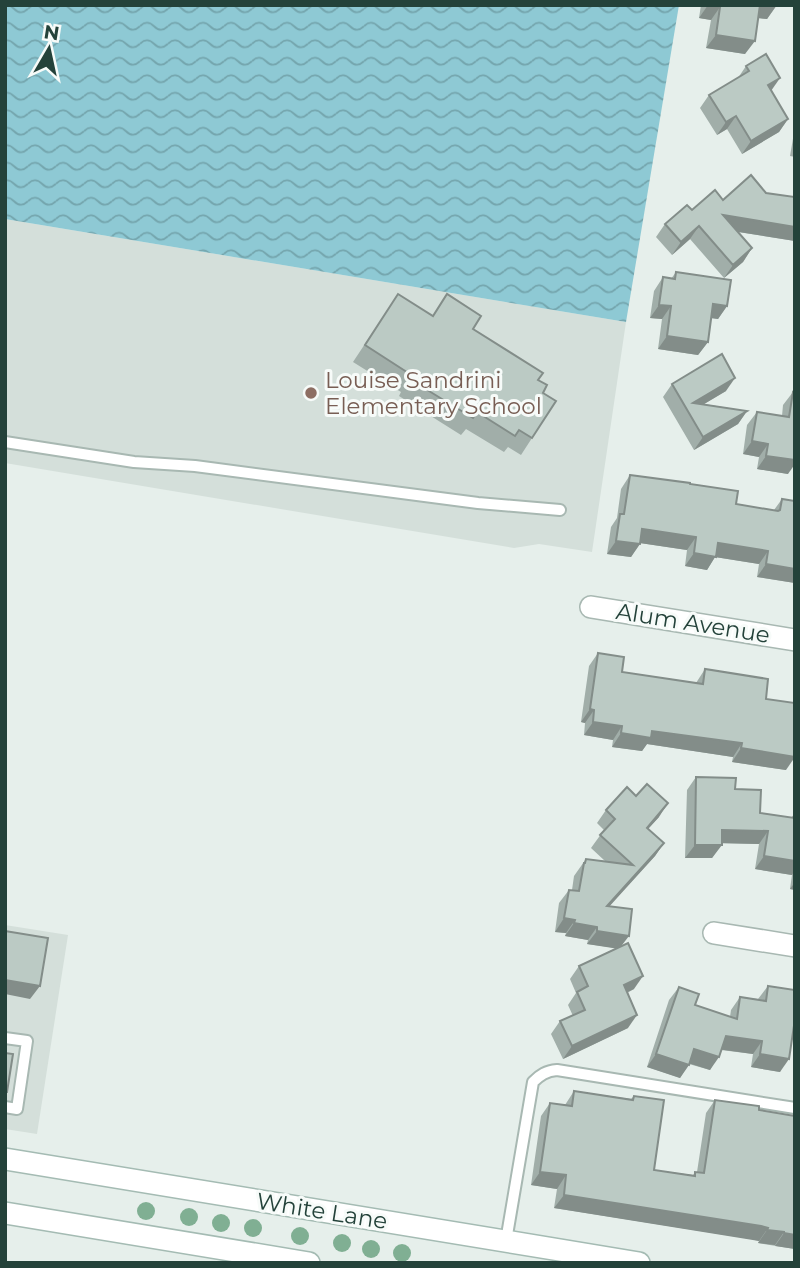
<svg xmlns="http://www.w3.org/2000/svg" width="800" height="1268" font-family="Montserrat,sans-serif">
  <style>
    .built { fill: #d4dfda }
    .water { fill: url(#water-waves) }
    .lines { fill: none; stroke-linecap: round; stroke-linejoin: round }
    .lane-casing { stroke: #a8b8b2; stroke-width: 14 }
    .street-casing { stroke: #a8b8b2; stroke-width: 24 }
    .secondary-casing { stroke: #a4bbb3; stroke-width: 24 }
    .lane { stroke: #fff; stroke-width: 10 }
    .street { stroke: #fff; stroke-width: 21 }
    .secondary { stroke: #fff; stroke-width: 21 }
    .tree { fill: #80af93 }
    .wall { fill: #a1aea9 }
    .shaded-wall { fill: #838d89 }
    .building { fill: #bbcac4; stroke: #838d89; stroke-width: 2 }
    .education-dot { fill: #8d6e63; stroke: #f7fbf9; stroke-width: 2.5 }
    .labels { text-anchor: middle; stroke-width: 6; stroke-linejoin: round; paint-order: stroke }
    .education-label { font-size: 23px; fill: #785e54; stroke: #f7fbf9; text-anchor: start }
    .street-label { font-size: 23px; fill: #24423a; stroke: #f7fbf9 }
  </style>
  <defs>
    <pattern id="water-waves" width="16" height="10" patternUnits="userSpaceOnUse" patternTransform="scale(1.75)"><rect width="16" height="10" fill="#8ec9d4"/><path d="M0 5q4-4 8 0t8 0" fill="none" stroke="#74a5ad"/></pattern>
  </defs>
  <rect width="100%" height="100%" fill="#e6efeb"/>
  <g class="built">
    <polygon points="5,219 626,322 592,552 539,544 514,548 5,463"/>
    <polygon points="5,925 68,935 37,1134 5,1129"/>
  </g>
  <polygon class="water" points="5,5 679,5 626,322 5,219"/>
  <g class="lines">
    <g class="lane-casing">
      <g id="lane">
        <polyline points="5,442 134,462 195,466 478,503 560,510"/>
        <polyline points="5,1038 27,1041 17,1109 5,1107"/>
        <path d="M506,1241L533,1082C540,1075 546,1071 557,1070L795,1108"/>
      </g>
    </g>
    <g class="street-casing">
      <g id="street">
        <polyline points="591,607 795,640"/>
        <polyline points="714,933 795,946"/>
      </g>
    </g>
    <g class="secondary-casing">
      <g id="secondary">
        <polyline points="5,1159 639,1263"/>
        <polyline points="5,1213 309,1263"/>
      </g>
    </g>
    <use href="#lane" class="lane"/>
    <use href="#street" class="street"/>
    <use href="#secondary" class="secondary"/>
  </g>
  <g class="tree">
    <circle cx="146" cy="1211" r="9"/>
    <circle cx="189" cy="1217" r="9"/>
    <circle cx="221" cy="1223" r="9"/>
    <circle cx="253" cy="1228" r="9"/>
    <circle cx="300" cy="1236" r="9"/>
    <circle cx="342" cy="1243" r="9"/>
    <circle cx="371" cy="1249" r="9"/>
    <circle cx="402" cy="1253" r="9"/>
  </g>
  <g class="wall">
    <polygon points="701,5 777,5 767,19 758,18 745,54 706,48 711,20 699,18"/>
    <polygon points="746,66 788,119 779,132 742,154 727,129 717,135 700,108 709,95 738,78"/>
    <polygon points="795,127 795,157 790,156"/>
    <polygon points="766,193 795,197 795,241 738,232 752,248 743,262 724,278 690,239 672,255 656,237 665,224 692,210 723,200"/>
    <polygon points="676,272 727,306 718,319 711,318 708,342 698,355 658,349 662,319 650,318 654,291 663,277 671,279"/>
    <polygon points="398,294 433,316 447,294 473,329 538,380 543,393 532,438 521,455 508,447 504,452 466,429 461,435 399,396 401,392 353,362"/>
    <polygon points="672,384 726,391 704,404 747,411 738,424 694,450 663,397"/>
    <polygon points="793,392 788,474 757,469 759,457 743,454 747,425 757,412 782,416 783,405"/>
    <polygon points="630,475 690,484 736,504 774,510 782,499 795,501 795,583 757,577 759,564 715,557 707,570 685,566 687,550 640,543 631,557 607,554 611,527 617,518 621,489"/>
    <polygon points="598,653 622,672 696,683 705,669 766,699 786,770 732,762 733,757 647,744 642,751 612,747 613,740 584,735 585,723 581,722 589,666"/>
    <polygon points="696,777 735,789 760,813 791,818 795,813 795,890 790,889 792,875 755,869 759,844 722,843 712,858 685,858 687,790"/>
    <polygon points="606,810 659,817 648,829 664,843 655,856 609,906 634,989 627,993 628,1028 563,1059 551,1034 560,1021 573,1016 568,1005 576,993 570,979 579,966 616,948 587,944 588,940 565,936 566,933 555,932 559,903 569,890 572,890 574,876 586,859 605,861 591,848 604,830 597,823"/>
    <polygon points="768,986 795,990 795,1033 793,1033 780,1072 751,1067 753,1054 721,1050 710,1070 689,1064 680,1078 647,1067 669,1000 679,987 695,1005 730,1017 731,1010 740,997 758,999"/>
    <polygon points="574,1091 631,1099 634,1096 654,1170 693,1175 695,1172 697,1172 706,1113 715,1100 759,1110 795,1249 758,1243 759,1241 751,1239 554,1208 557,1189 531,1185 541,1116 550,1103 565,1105"/>
  </g>
  <g class="shaded-wall">
    <polygon points="708,5 720,7 711,20 699,18"/>
    <polygon points="759,5 771,5 776,6 767,19 751,17"/>
    <polygon points="716,35 755,41 745,54 706,48"/>
    <polygon points="780,78 771,91 768,85"/>
    <polygon points="736,116 727,129 717,135 726,122"/>
    <polygon points="788,119 779,132 742,154 751,141"/>
    <polygon points="723,215 795,227 795,241 714,228"/>
    <polygon points="699,226 690,239 672,255 681,242"/>
    <polygon points="752,248 743,262 724,278 733,265"/>
    <polygon points="713,304 727,306 718,319 704,317"/>
    <polygon points="659,305 671,306 662,319 650,318"/>
    <polygon points="667,336 708,342 698,355 658,349"/>
    <polygon points="735,378 726,391 689,413 693,403"/>
    <polygon points="747,411 738,424 694,450 703,437"/>
    <polygon points="752,441 768,444 759,457 743,454"/>
    <polygon points="795,454 795,464 788,474 757,469 766,456"/>
    <polygon points="642,529 696,537 687,550 633,542"/>
    <polygon points="616,541 640,544 631,557 607,554"/>
    <polygon points="718,543 768,551 759,564 715,557 707,570 685,566 694,553"/>
    <polygon points="766,564 795,569 795,583 757,577"/>
    <polygon points="590,709 594,710 585,723 581,722"/>
    <polygon points="593,722 622,726 613,740 584,735"/>
    <polygon points="652,731 742,743 733,757 647,744 642,751 612,747 621,733"/>
    <polygon points="741,748 795,757 786,770 732,762"/>
    <polygon points="668,803 659,817 637,841 647,828"/>
    <polygon points="722,830 768,831 759,844 713,843"/>
    <polygon points="664,843 655,856 598,919 607,906"/>
    <polygon points="695,845 722,845 712,858 685,858"/>
    <polygon points="764,856 795,861 795,870 792,875 755,869"/>
    <polygon points="795,882 795,890 790,889"/>
    <polygon points="564,918 575,920 566,933 555,932"/>
    <polygon points="574,923 597,927 588,940 565,936"/>
    <polygon points="597,931 629,936 619,949 587,944"/>
    <polygon points="643,976 634,989 615,998 624,985"/>
    <polygon points="5,980 40,986 30,999 5,994"/>
    <polygon points="637,1015 628,1028 563,1059 572,1046"/>
    <polygon points="726,1036 762,1041 753,1054 717,1049"/>
    <polygon points="694,1049 719,1057 710,1070 685,1062"/>
    <polygon points="656,1054 689,1065 680,1078 647,1067"/>
    <polygon points="760,1054 789,1059 780,1072 751,1067"/>
    <polygon points="540,1172 566,1175 557,1189 531,1185"/>
    <polygon points="564,1195 761,1226 768,1228 759,1241 554,1208"/>
    <polygon points="767,1230 784,1232 775,1245 758,1243"/>
    <polygon points="784,1233 795,1235 795,1249 775,1246"/>
  </g>
  <g class="building">
    <polygon points="708,5 760,5 755,41 716,35 720,7"/>
    <polygon points="766,54 780,78 768,85 788,119 751,141 736,116 726,122 709,95 749,71 746,66"/>
    <polygon points="751,175 766,193 795,197 795,227 723,215 752,248 733,265 699,226 681,242 665,224 687,205 692,210 715,190 723,200"/>
    <polygon points="676,272 731,280 727,306 713,304 708,342 667,336 671,306 659,305 663,277 675,279"/>
    <polygon points="398,294 433,316 447,294 481,316 473,329 543,373 538,380 547,385 543,393 556,401 532,438 519,430 515,436 477,412 473,418 411,380 413,376 365,345"/>
    <polygon points="722,354 735,378 693,403 747,411 703,437 672,384"/>
    <polygon points="793,392 795,393 795,460 766,456 768,444 752,441 757,412 789,417"/>
    <polygon points="630,475 690,483 690,484 738,491 736,504 778,511 780,510 782,499 795,501 795,569 766,564 768,551 718,543 716,557 694,553 696,537 642,529 640,544 616,541 620,514 624,514"/>
    <polygon points="598,653 624,657 622,672 703,684 705,669 768,679 766,699 795,703 795,757 741,748 742,743 652,731 651,738 621,733 622,726 593,722 594,710 590,709"/>
    <polygon points="696,777 736,778 735,789 761,790 760,813 795,818 795,861 764,856 768,831 722,830 722,845 695,845"/>
    <polygon points="647,784 668,803 647,828 664,843 607,906 632,909 629,936 597,931 597,927 574,923 575,920 564,918 569,890 579,891 584,863 585,863 586,859 633,865 600,835 615,819 606,810 627,787 636,796"/>
    <polygon points="5,931 48,938 40,986 5,980"/>
    <polygon points="628,943 643,976 624,985 637,1015 572,1046 560,1021 585,1010 577,992 588,986 579,966"/>
    <polygon points="768,986 795,990 795,1019 789,1059 760,1054 762,1041 726,1036 719,1057 694,1049 689,1065 656,1054 679,987 699,994 695,1005 737,1019 740,997 766,1001"/>
    <polygon points="5,1053 13,1054 7,1092 5,1092"/>
    <polygon points="574,1091 633,1100 634,1096 664,1100 654,1170 695,1176 695,1172 704,1173 715,1100 759,1106 759,1110 795,1116 795,1235 784,1233 784,1232 767,1230 768,1228 761,1226 564,1195 566,1175 540,1172 550,1103 572,1106"/>
  </g>
  <circle class="education-dot" cx="311" cy="393" r="7"/>
  <g class="labels">
    <g class="education-label">
      <text x="325" y="388">Louise Sandrini<tspan x="325" dy="26">Elementary School</tspan></text>
    </g>
    <g class="street-label">
      <text transform="translate(693 623) rotate(9)" y="8">Alum Avenue</text>
      <text transform="translate(322 1211) rotate(9)" y="8">White Lane</text>
    </g>
  </g>
  <rect width="800" height="1268" fill="none" stroke="#24423a" stroke-width="14"/>
  <g transform="translate(49 49) rotate(9)" stroke="#f7fbf9" stroke-width="5" paint-order="stroke">
  <path d="M0-5L12 26L0 18L-12 26Z" fill="#24423a"/>
  <text y="-10" font-size="19" font-weight="bold" text-anchor="middle" fill="#24423a">N</text>
  </g>
</svg>
